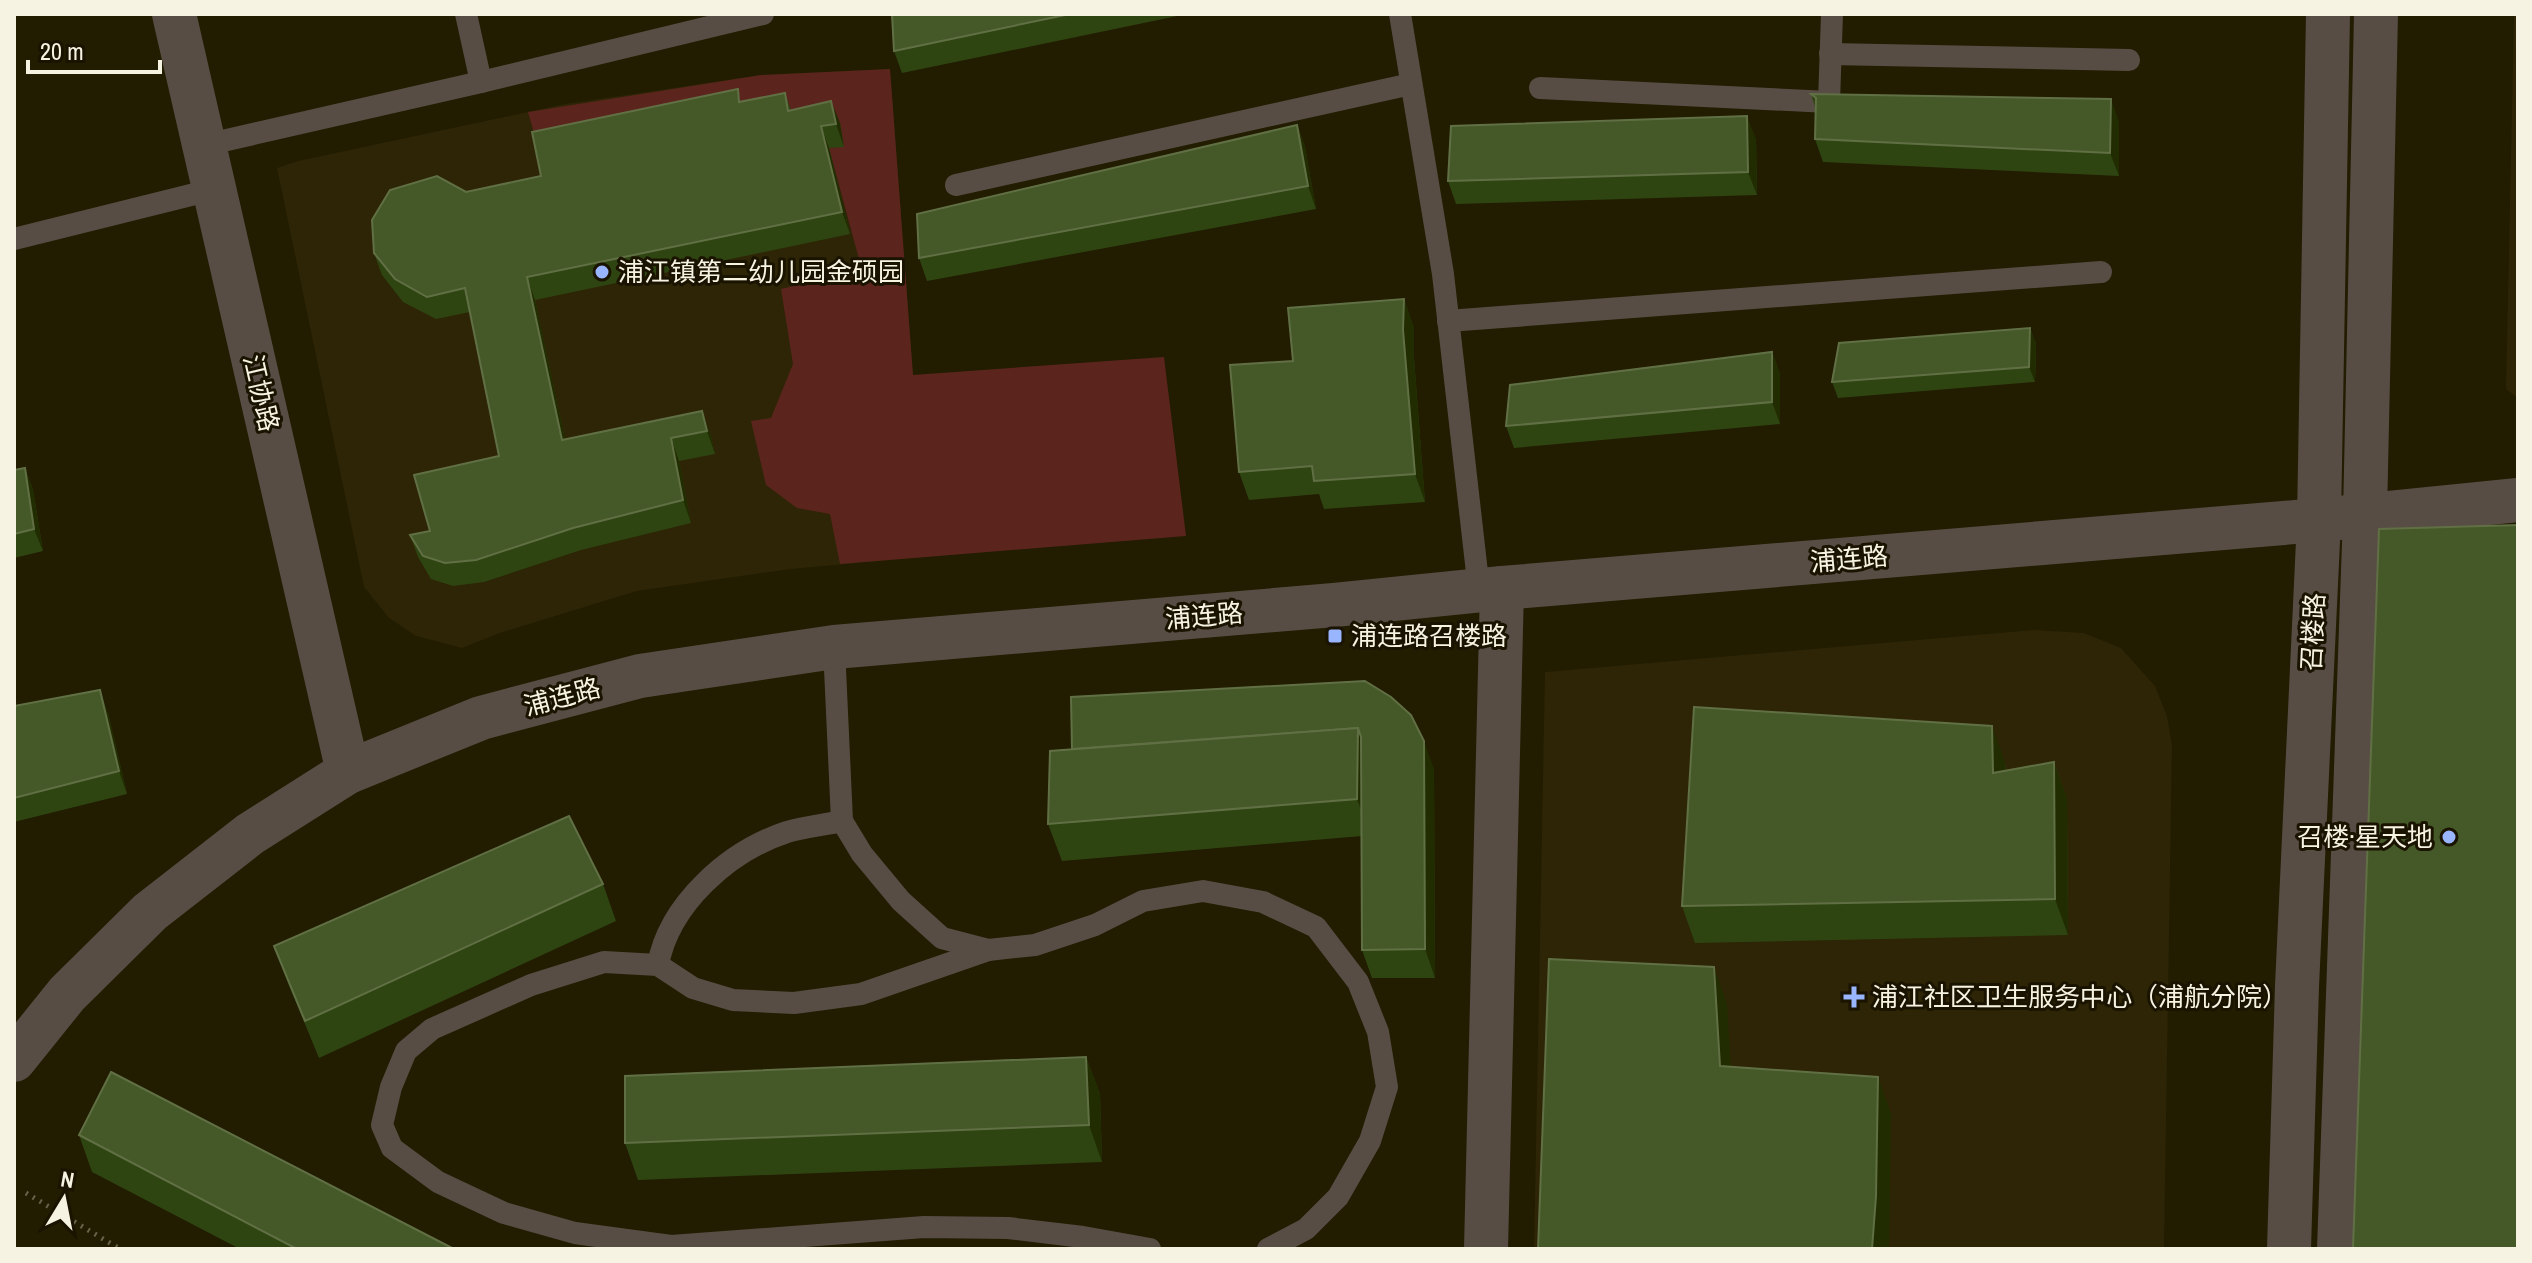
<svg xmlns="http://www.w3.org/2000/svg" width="2532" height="1263" font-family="'Archivo Narrow','Noto Sans SC',sans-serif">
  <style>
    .built { fill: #2d2505 }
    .green { fill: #5b251e }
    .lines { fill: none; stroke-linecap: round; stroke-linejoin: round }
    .path { stroke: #67624a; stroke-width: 5; stroke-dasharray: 2 6; stroke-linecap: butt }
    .service { stroke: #584d44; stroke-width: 22 }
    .minor { stroke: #584d44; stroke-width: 44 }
    .tertiary { stroke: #584d44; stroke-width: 44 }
    .wall { fill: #2f4511 }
    .shaded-wall { fill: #212d01 }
    .building { fill: #455827; stroke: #607044; stroke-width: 2 }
    .poi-dot { fill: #99b5fd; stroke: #191300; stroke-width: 3 }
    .labels { text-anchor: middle; stroke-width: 6; stroke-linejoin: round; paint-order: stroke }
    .poi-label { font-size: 26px; fill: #f7f3e2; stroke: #191300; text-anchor: start }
    .street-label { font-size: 26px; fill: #f7f3e2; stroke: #191300 }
  </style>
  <rect width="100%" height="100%" fill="#221c01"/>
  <g class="built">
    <polygon points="2514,14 2518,14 2518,398 2506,389"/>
    <polygon points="890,69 913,375 935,556 791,569 637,591 500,633 462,648 416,636 389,618 364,587 277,168 298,161 565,104 761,75"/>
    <polygon points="2035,630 2084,633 2121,648 2155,686 2167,716 2172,745 2164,1249 1534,1249 1545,672"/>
  </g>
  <polygon class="green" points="890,69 913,375 1164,357 1186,536 840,564 830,514 797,508 766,485 751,421 771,418 793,364 781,289 862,270 829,148 844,146 540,154 528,112 761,75"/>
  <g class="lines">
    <polyline class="path" points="26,1193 120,1249"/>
    <g class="service">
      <polyline points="466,14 481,82"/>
      <polyline points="1400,14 1443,274 1479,590"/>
      <polyline points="1830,54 2129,60"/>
      <polyline points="1540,88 1829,102 1832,14"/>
      <polyline points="205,145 481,82 763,14"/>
      <polyline points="956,185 1411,84"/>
      <polyline points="14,239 215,189"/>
      <polyline points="1448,321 2101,272"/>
      <polyline points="834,647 842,821 862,854 901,901 942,938 988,950"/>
      <path d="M658,965C669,904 729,851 787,832C804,827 824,825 842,821"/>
      <polyline points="1150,1249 1083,1237 1008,1228 924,1227 671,1246 575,1233 504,1213 438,1182 392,1148 382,1125 391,1087 406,1051 432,1029 531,985 604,962 658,965 693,988 733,1000 794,1003 861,994 988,950 1035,945 1095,925 1143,901 1203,891 1263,902 1316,927 1358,982 1378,1032 1387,1087 1370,1141 1338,1197 1306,1229 1268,1249"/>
    </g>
    <g class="minor">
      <polyline points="174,14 348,772"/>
      <polyline points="14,1060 67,994 150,912 250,834 348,772 481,718 640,676 834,647 1334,605 1502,588 2319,520 2518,500"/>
      <polyline points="1486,1249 1502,588"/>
    </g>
    <g class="tertiary">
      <polyline points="2289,1249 2297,986 2319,520 2328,14"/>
      <polyline points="2339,1249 2365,515 2376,14"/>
    </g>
  </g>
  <g class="wall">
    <polygon points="892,14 1187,14 902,73 894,51"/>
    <polygon points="785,93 791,110 840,123 844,147 829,148 850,234 535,300 565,439 702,411 710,433 715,454 679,461 691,523 581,550 484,582 453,586 431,579 418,557 410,535 430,531 499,456 470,312 436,319 403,302 382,275 374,253 466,192 541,176 743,102"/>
    <polygon points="1811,94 2119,121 2119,176 1823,162 1815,139 1815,107"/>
    <polygon points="1297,125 1305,147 1316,209 927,281 919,258"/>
    <polygon points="1756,139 1757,195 1456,204 1448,181"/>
    <polygon points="1404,299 1414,328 1414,358 1425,502 1324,509 1319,494 1249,500 1239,472"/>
    <polygon points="2030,328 2036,344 2035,382 1838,398 1832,382"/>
    <polygon points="1772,352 1780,374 1780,424 1514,448 1506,426"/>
    <polygon points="25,468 33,490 43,551 14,558 14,470"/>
    <polygon points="14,706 108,713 127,794 14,822"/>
    <polygon points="2054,762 2067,799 2068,935 1695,943 1682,906 2005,763 2006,771"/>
    <polygon points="1434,769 1435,978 1372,978 1362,950 1362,836 1062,861 1048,824"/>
    <polygon points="603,884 616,921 319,1058 288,983 274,946"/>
    <polygon points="1086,1057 1100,1094 1102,1162 638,1180 625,1143"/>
    <polygon points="79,1135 454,1249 240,1249 92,1172"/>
  </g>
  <g class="shaded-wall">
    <polygon points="2111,99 2119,121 2119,176 2110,153"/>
    <polygon points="831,101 840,123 844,147 836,124"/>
    <polygon points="1747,116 1756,139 1757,195 1748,172"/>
    <polygon points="1297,125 1305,147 1316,209 1308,186"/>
    <polygon points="821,126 829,148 850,234 842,212"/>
    <polygon points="527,277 535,300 570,462 562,440"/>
    <polygon points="1404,299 1414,328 1414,358 1425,502 1415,474 1403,330"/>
    <polygon points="2030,328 2036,344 2035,382 2029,367"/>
    <polygon points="1772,352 1780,374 1780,424 1772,402"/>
    <polygon points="702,411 710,433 715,454 707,431"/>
    <polygon points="671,438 679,461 691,523 683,500"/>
    <polygon points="25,468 33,490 43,551 34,529"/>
    <polygon points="100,690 108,713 127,794 119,771"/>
    <polygon points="1992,726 2005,763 2007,810 1993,773"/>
    <polygon points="1358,728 1372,765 1370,835 1357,799"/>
    <polygon points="1424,741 1434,769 1435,978 1425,949"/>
    <polygon points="2054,762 2067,799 2068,935 2055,899"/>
    <polygon points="1714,967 1727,1004 1733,1103 1720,1066"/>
    <polygon points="1086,1057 1100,1094 1102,1162 1089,1125"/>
    <polygon points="1878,1077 1891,1114 1889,1249 1872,1249"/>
  </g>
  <g class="building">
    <polygon points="892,14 1070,14 894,51"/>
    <polygon points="738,89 739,102 785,93 788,111 831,101 836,124 821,126 842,212 527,277 562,440 702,411 707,431 671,438 683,500 573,528 476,560 445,563 423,556 410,535 430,531 414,475 499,456 465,288 427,297 395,279 374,253 372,220 390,190 437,176 466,192 541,176 532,132"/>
    <polygon points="1811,94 2111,99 2110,153 1815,139 1816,98"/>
    <polygon points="1747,116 1748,172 1448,181 1451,126"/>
    <polygon points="1297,125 1308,186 919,258 917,214"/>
    <polygon points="1404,299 1403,330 1415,474 1314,481 1312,466 1239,472 1230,365 1293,361 1288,308"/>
    <polygon points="2030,328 2029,367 1832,382 1839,343"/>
    <polygon points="1772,352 1772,402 1506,426 1510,385"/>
    <polygon points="25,468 34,529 14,534 14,470"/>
    <polygon points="2518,525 2518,1249 2353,1249 2379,529"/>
    <polygon points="1365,681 1391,697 1411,715 1424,741 1425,949 1362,950 1361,737 1358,728 1072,749 1071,697"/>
    <polygon points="100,690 119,771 14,798 14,706"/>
    <polygon points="1694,707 1992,726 1993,773 2054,762 2055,899 1682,906"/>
    <polygon points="1358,728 1357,799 1048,824 1050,751"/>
    <polygon points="569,816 603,884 305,1021 274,946"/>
    <polygon points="1549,959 1714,967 1720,1066 1878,1077 1876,1196 1872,1249 1538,1249"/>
    <polygon points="1086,1057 1089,1125 625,1143 625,1076"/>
    <polygon points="111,1072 454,1249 297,1249 79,1135"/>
  </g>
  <g class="poi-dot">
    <circle cx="602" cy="272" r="8"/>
    <rect x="1327" y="628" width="16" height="16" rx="4"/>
    <circle cx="2449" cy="837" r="8"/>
    <path d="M1850 985h8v8h8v8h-8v8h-8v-8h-8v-8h8z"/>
  </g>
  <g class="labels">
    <g class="poi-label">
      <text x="618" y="281">浦江镇第二幼儿园金硕园</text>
      <text x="1351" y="645">浦连路召楼路</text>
      <text x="2433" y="846" text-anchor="end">召楼·星天地</text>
      <text x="1872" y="1006">浦江社区卫生服务中心（浦航分院）</text>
    </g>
    <g class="street-label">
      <text transform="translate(261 393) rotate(77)" y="9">江协路</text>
      <text transform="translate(1849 559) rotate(-5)" y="9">浦连路</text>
      <text transform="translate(1204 616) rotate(-5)" y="9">浦连路</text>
      <text transform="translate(2313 632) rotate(-87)" y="9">召楼路</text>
      <text transform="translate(562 697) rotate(-15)" y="9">浦连路</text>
    </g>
  </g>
  <rect width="2532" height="1263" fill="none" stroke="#f7f3e2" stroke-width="32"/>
  <g transform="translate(64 1199) rotate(10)" stroke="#191300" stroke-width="6" paint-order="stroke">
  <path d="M0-6L14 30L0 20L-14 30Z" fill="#f7f3e2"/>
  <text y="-12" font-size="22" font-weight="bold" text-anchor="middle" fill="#f7f3e2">N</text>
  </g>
  <path d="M28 60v12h132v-12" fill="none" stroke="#f7f3e2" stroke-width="4"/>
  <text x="40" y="60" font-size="24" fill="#f7f3e2" stroke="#191300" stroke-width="6" paint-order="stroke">20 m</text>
</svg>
